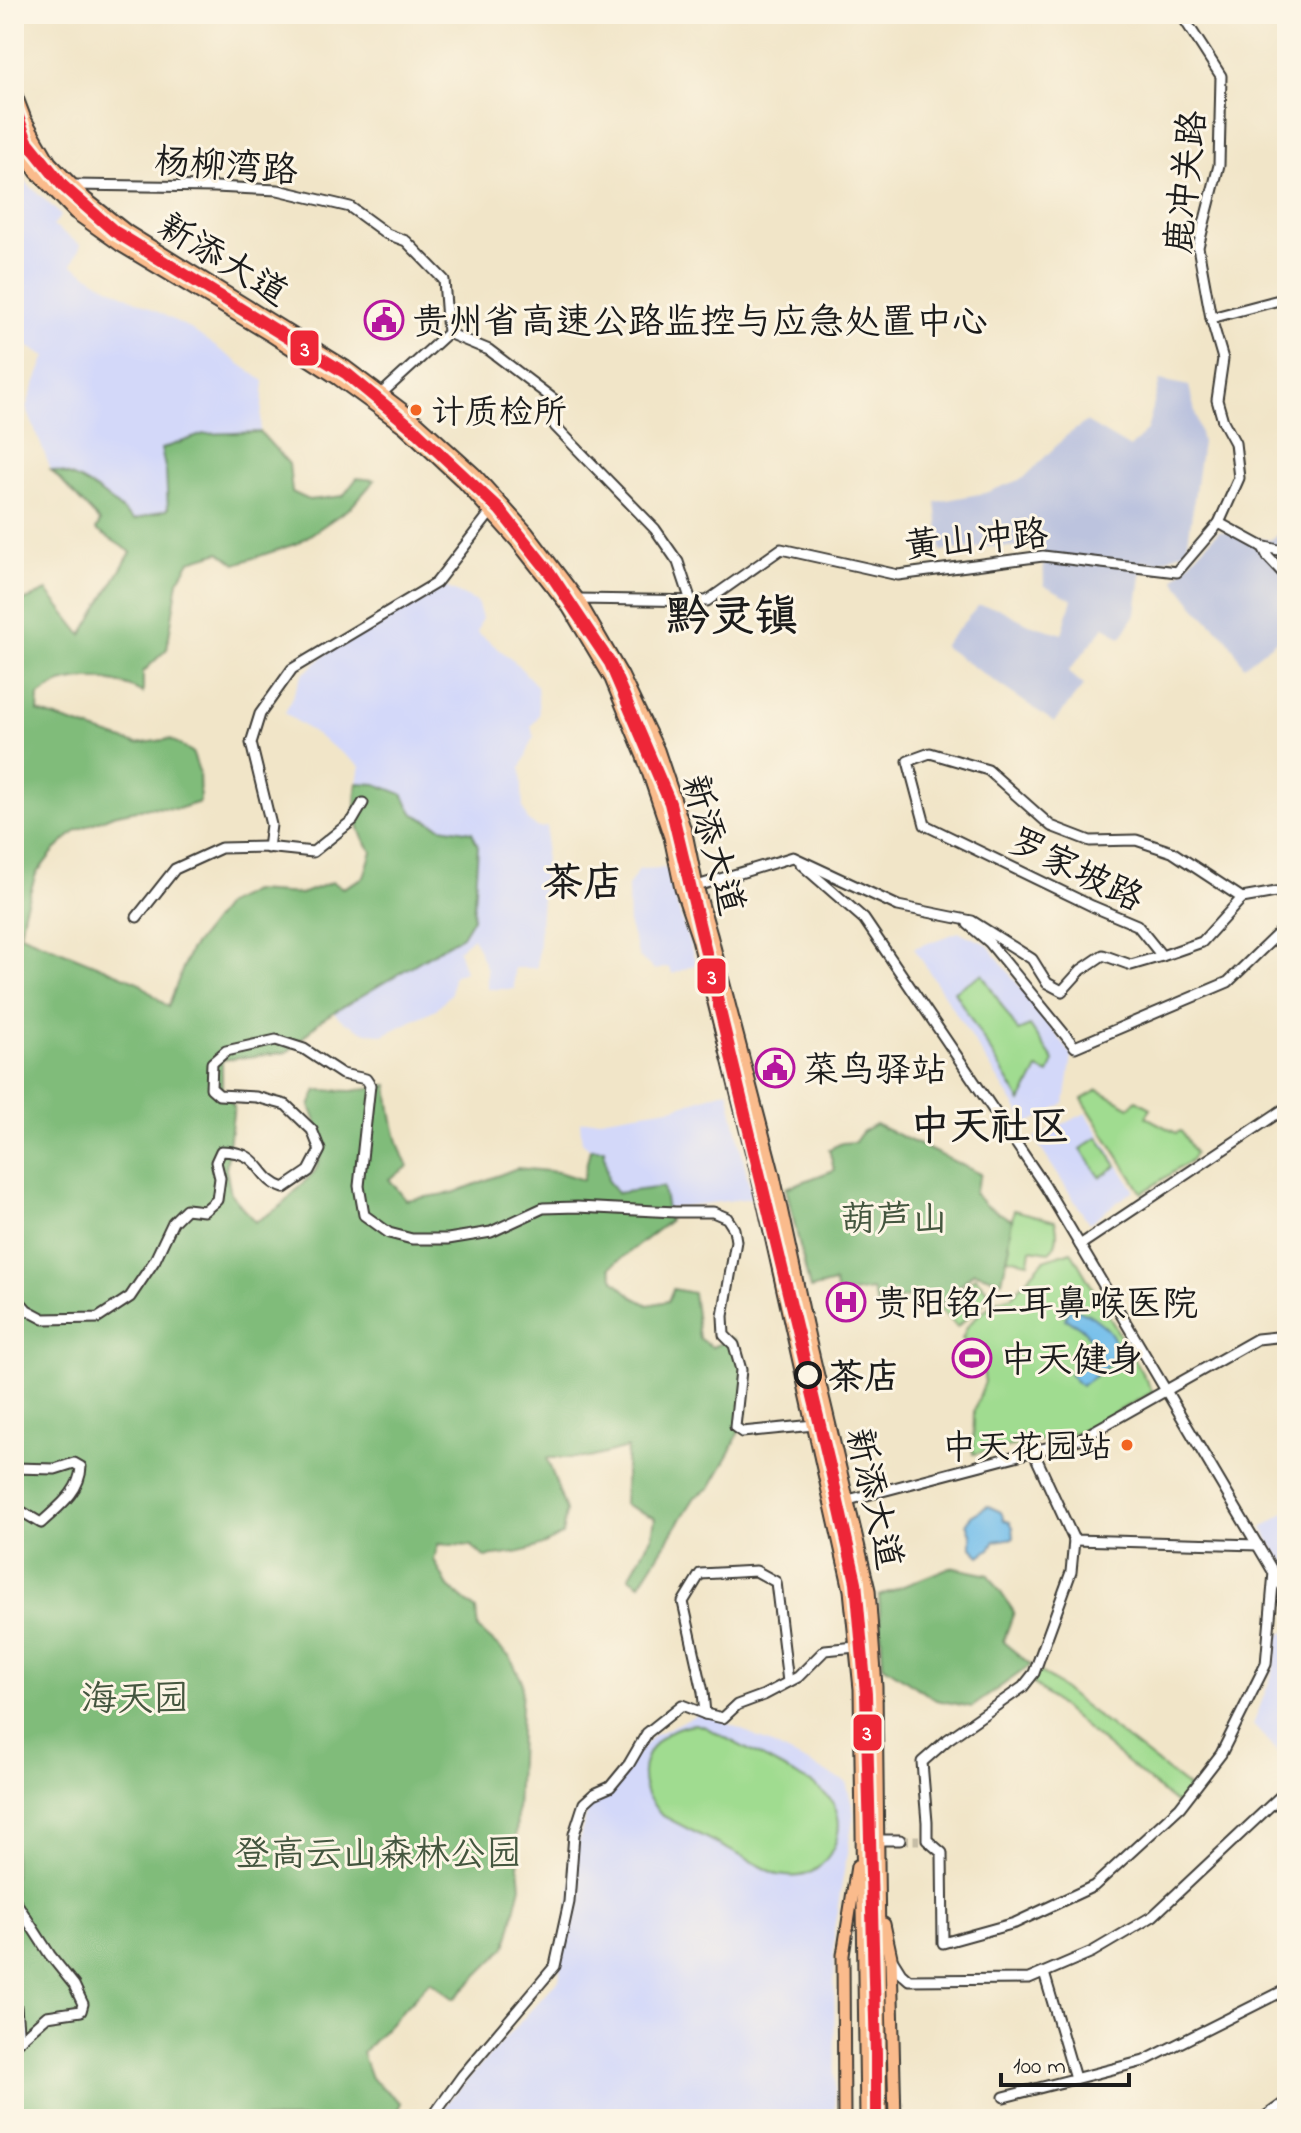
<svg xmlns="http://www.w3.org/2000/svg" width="1301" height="2133" font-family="'Indie Flower','LXGW WenKai TC',sans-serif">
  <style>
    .built { fill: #d3d8f9 }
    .industrial { fill: #bcc3de }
    .green { fill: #a0dc90; stroke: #5e7c56; stroke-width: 2 }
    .forest { fill: #80bc7a; stroke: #4e6c4b; stroke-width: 2 }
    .water { fill: #71bdeb; stroke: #466c84; stroke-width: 2 }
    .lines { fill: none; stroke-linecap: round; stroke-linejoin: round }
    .minor-tunnel { stroke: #c6bda6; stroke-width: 9; stroke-dasharray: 9 4.5; stroke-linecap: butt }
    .minor-casing { stroke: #3c3a36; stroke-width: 13 }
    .major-casing { stroke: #3c3a36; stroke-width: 15 }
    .minor { stroke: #fff; stroke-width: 9 }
    .major { stroke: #fabb8c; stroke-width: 11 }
    .metro-1-casing { stroke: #fcf5e5; stroke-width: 18 }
    .metro-1 { stroke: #ee2737; stroke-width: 12 }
    .bus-dot { fill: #f26522; stroke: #fcf5e5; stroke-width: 3 }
    .stop-dot { fill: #fcf5e5; stroke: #1c1c1c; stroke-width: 4 }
    .labels { text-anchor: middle; stroke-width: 6; stroke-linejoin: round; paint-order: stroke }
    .bus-label { font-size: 34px; fill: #1c1c1c; stroke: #fcf5e5; text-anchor: start }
    .street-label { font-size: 36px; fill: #1c1c1c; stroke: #fcf5e5 }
    .poi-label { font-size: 36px; fill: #1c1c1c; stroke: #fcf5e5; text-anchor: start }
    .park-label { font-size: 36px; fill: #44563f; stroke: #fcf5e5 }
    .stop-label { font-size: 36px; font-weight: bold; fill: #1c1c1c; stroke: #fcf5e5; text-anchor: start }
    .quarter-label { font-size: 40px; font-weight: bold; fill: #1c1c1c; stroke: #fcf5e5 }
    .district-label { font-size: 44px; font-weight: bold; fill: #1c1c1c; stroke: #fcf5e5 }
    .line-badge { stroke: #fcf5e5; stroke-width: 3 }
    .badge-label { font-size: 22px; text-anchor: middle; font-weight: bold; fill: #fff }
  </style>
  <rect width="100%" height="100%" fill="#fcf5e5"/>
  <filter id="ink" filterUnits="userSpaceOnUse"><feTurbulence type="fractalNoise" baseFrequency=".0125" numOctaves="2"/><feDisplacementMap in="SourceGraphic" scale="16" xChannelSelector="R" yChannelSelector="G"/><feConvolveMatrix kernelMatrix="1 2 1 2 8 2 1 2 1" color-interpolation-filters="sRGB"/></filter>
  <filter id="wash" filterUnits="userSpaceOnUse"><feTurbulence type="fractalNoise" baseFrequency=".006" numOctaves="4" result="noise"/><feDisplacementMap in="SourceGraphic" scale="32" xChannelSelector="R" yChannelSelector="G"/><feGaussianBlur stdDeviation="1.8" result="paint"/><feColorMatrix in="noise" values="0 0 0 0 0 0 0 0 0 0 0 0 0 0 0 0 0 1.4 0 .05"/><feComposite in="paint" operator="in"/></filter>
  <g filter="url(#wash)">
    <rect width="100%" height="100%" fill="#f1e5c8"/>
    <g class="built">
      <polygon points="14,171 61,215 53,226 81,245 72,265 101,283 189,328 264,381 260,432 204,434 161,449 166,472 168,509 134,520 91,485 69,474 51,470 26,407 46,356 14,339 14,313 23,216 14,208"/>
      <polygon points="441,585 477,602 482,618 477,632 513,660 537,686 539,715 531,727 534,736 521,768 523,808 528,821 538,828 547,827 537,968 514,968 514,989 487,989 487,970 473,937 458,950 465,971 453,976 451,994 436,1009 383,1035 362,1031 342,1020 333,1012 462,936 473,917 478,846 471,832 441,827 414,814 402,794 376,784 357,783 360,766 285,713 302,675 335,646"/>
      <polygon points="668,868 676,902 696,964 673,974 668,967 655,970 639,957 629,926 628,887 639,869"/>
      <polygon points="959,932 987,944 1072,1055 1065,1103 1027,1124 914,948"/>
      <polygon points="728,1090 752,1198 667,1208 663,1187 617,1193 608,1181 604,1150 590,1149 582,1142 580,1122 676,1107"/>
      <polygon points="1086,1113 1134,1190 1089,1223 1034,1138"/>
      <polygon points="1287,1511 1287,1572 1262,1528"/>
      <polygon points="1287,1632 1287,1762 1253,1725 1273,1672 1278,1635"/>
      <polygon points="704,1711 846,1782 854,1813 834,1929 835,2119 432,2119 559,1979 576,1849 588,1809 653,1736"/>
    </g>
    <g class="industrial">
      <polygon points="1160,380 1189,386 1202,442 1187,549 1158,563 1143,561 1136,613 1121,638 1105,626 1068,672 1084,685 1054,722 943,646 979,605 998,608 1029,624 1062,634 1072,599 1044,585 1043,547 984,547 941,551 936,502 985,493 1024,478 1066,436 1086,422 1130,448 1147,430"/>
      <polygon points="1287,528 1287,632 1244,666 1227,638 1198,610 1174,579 1219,531 1270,540"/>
    </g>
    <g class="green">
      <polygon points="982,974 1018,1031 1030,1026 1054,1061 1049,1074 1038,1069 1021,1102 954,991"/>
      <polygon points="1098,1090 1130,1107 1136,1100 1151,1108 1146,1117 1176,1133 1181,1131 1195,1153 1191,1160 1142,1193 1082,1099"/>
      <polygon points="1098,1137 1117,1166 1100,1177 1081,1149"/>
      <path d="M1014,1210L1055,1221C1058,1232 1059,1244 1049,1252L1031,1249L1029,1262L1007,1258L1010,1245L1007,1244Z"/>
      <polygon points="1071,1251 1153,1392 1078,1433 973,1454 974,1411 985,1382 982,1362 976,1349 962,1339 967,1327 977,1316 998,1300 1012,1296 1044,1260"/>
      <polygon points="975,1277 992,1295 957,1327 940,1309"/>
      <polygon points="1036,1668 1193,1791 1180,1807 1029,1680"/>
      <path d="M695,1724L705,1727L813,1784C821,1791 831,1797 835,1807C846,1831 831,1862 810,1873C800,1878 789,1877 778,1875L661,1815C655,1807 648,1799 645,1789C635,1754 663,1727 695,1724Z"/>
    </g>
    <g class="forest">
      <path d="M260,432L289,464L292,492L309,500L343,496L357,478L375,480L351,507L298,543L236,564L220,552L190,561L178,581L167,649L143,672V693C119,679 88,675 61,683C53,685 45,692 39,696L38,712L136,744L170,739L192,752L199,771L200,802L178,809L150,807L113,815L77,830L54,851L36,874L24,911L20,934L138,982L168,1007L189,952L226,904L252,891L301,894L332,882L343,888L364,877L372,851C355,832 353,807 357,783L376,784L402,794L414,814L441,827L472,832L478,846L473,918L462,936L321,1020L288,1052L222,1060V1090L234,1106L226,1169L231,1194L255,1222L280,1207L315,1171L325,1145L310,1106L317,1090L353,1091L388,1085C391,1114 395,1141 408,1167L389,1179L406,1200L453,1193L517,1168L558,1172L583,1180L590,1149H604L608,1181L617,1193L663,1187L669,1221L610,1267L614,1280L633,1297L648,1305L668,1301L673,1289L693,1293L699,1338L712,1347L733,1338L751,1369L746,1414L731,1451L710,1488L695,1497L640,1584L629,1577L652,1536L655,1518L624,1504L627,1448L589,1458H547L566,1511L562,1535C535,1551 516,1554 485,1557L471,1546L438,1544L434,1560L447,1585L476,1610L478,1629L510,1657L522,1681L516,1838L521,1886L506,1947L454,1999L430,1981L362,2053L371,2078L401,2103L393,2119H14V605L47,591L82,635L131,552L96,530L100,522L51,470C86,477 107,498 134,520L168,509L166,472L161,449L204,434Z"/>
      <polygon points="875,1124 981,1174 974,1193 985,1205 1012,1220 1008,1244 1010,1245 1002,1281 974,1272 938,1307 933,1291 877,1305 872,1290 838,1295 834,1283 810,1289 786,1188 834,1170 829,1149 842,1143 855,1142 862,1132"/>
      <polygon points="950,1567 989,1575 1014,1612 1003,1642 1031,1665 972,1707 936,1700 883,1665 879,1596"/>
    </g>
    <g class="water">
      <path d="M1069,1307C1082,1310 1092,1315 1102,1324C1133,1350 1104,1370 1081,1386L1069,1374C1076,1370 1090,1361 1092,1352C1095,1335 1078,1324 1065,1319Z"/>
      <polygon points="988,1506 1001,1512 1004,1520 1010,1522 1013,1527 1014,1538 995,1541 990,1549 980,1556 971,1547 971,1534 967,1523 971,1516"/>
    </g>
  </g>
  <g filter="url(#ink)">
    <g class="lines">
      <polyline class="minor-tunnel" points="900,1840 919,1840"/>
      <g class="minor-casing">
        <g id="minor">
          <polyline points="73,185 215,187 278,190 350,207 387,234 406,241 444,280 448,333 489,350 556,401 555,426 655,529 678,562 691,601"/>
          <polyline points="1211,318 1279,300 1287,294"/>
          <polyline points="381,394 448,333"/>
          <polyline points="1219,523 1263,547 1268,557 1283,573 1287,572"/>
          <polyline points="1261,546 1287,552"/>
          <polyline points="568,607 578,599 707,601 781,549 898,575 1043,556 1177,572 1219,523 1239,478 1235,443 1223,421 1217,400 1223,359 1211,318 1198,247 1219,165 1221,76 1181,14"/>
          <polyline points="268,848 271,825 251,743 260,714 292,669 436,583 491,512"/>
          <polyline points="801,864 864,919 1045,1186 1287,1595"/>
          <polyline points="697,886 793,857 898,906 972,921 1032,959 1047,983 1062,991 1081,970 1103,955 1131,965 1162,956 1137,925 1092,906 925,825 908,761 930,753 988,770 1051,826 1090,841 1136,840 1172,852 1242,898 1287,890"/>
          <polyline points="137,917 175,869 221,848 266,847 313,852 353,820 363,803"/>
          <polyline points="968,924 989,942 1075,1047 1228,982 1287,925"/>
          <polyline points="1162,956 1202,942 1242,898"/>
          <polyline points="1080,1245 1287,1107"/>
          <path d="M14,1295L27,1310L44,1319L98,1318L130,1297L155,1260L173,1222L186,1209L204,1211L217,1200L220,1178L216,1162L221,1151C265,1152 254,1178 284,1188L309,1171L320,1150L312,1130L286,1105L256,1097L219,1095L211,1088L212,1063L226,1051L276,1040L304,1049L342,1074L366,1079L370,1085L359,1186L364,1215L389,1233L412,1239H448L491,1232L543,1208L577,1207L675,1212H713L727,1218L734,1229L736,1241L723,1316L724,1335L734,1345L741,1370L735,1427L742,1432L814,1425"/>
          <polyline points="1033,1451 1074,1540 1258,1545"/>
          <path d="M14,1468L55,1469L74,1463L81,1467C80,1492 58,1507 41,1523L14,1507"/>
          <polyline points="833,1504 1080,1439 1257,1339 1287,1336"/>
          <polyline points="1074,1540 1071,1572 1034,1673 1023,1687 947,1740 922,1762 927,1822 927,1840 942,1853 943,1943 1015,1923 1094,1886 1180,1807 1221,1754 1266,1664 1274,1572"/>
          <polyline points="705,1714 703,1692 683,1602 700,1574 756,1571 776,1582 788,1682"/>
          <polyline points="878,1840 900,1840"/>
          <polyline points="14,1899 50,1955 74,1985 83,2004 81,2011 47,2016 14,2045"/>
          <polyline points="891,1957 901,1973 909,1980 1029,1979 1092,1952 1153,1916 1287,1790"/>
          <polyline points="1044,1973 1075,2078"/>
          <polyline points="14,2004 16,2007 18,2030 15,2044"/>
          <polyline points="1004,2097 1144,2061 1287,1989"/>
          <polyline points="431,2119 462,2076 555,1966 569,1902 574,1834 584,1803 594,1794 610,1787 629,1764 647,1733 682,1705 705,1714 723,1718 737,1705 764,1695 798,1677 825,1650 856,1647"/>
          <polyline points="1262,2119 1287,2101"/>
        </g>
      </g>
      <g class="major-casing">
        <g id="major">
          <polyline points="14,90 25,119 50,162 86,199 128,232 346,367 411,416 474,473 527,532 578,599 622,675 658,750 686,833 697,886 711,935 774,1176 809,1338 869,1590 876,1687 881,2119"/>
          <polyline points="14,138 36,172 75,213 120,245 270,335 338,379 404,427 464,483 517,542 568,607 611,679 643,757 670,837 681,889 698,939 758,1178 850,1590 860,1689 866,2119"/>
          <polyline points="884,1924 891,1957 895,2119"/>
          <polyline points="844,2119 843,1955 857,1866"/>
        </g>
      </g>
      <use href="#minor" class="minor"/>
      <use href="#major" class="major"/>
      <g class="metro-1-casing">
        <polyline id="metro-1" points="14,106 27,141 63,186 114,231 347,374 416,431 500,510 550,573 610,663 670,803 832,1475 856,1582 866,1694 876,2054 876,2119"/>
      </g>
      <use href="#metro-1" class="metro-1"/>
    </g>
  </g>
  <defs>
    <g id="civic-ring" transform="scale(2)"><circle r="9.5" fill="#fcf5e5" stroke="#b5179e" stroke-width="1.5"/><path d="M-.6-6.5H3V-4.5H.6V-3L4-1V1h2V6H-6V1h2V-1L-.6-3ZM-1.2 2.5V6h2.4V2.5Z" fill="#b5179e"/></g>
    <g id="hospital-ring" transform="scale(2)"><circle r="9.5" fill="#fcf5e5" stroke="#b5179e" stroke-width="1.5"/><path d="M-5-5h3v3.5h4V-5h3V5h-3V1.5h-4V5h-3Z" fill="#b5179e"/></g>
    <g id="stadium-ring" transform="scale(2)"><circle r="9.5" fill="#fcf5e5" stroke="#b5179e" stroke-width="1.5"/><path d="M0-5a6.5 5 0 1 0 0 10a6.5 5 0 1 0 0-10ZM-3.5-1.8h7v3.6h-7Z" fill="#b5179e"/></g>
  </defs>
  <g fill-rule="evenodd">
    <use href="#civic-ring" x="384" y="320"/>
    <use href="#civic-ring" x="775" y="1068"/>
    <use href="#hospital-ring" x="846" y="1302"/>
    <use href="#stadium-ring" x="972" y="1358"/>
  </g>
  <g class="bus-dot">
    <circle cx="416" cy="410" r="7"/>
    <circle cx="1127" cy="1445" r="7"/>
  </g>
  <circle class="stop-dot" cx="808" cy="1375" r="12"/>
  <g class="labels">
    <g class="bus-label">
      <text x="431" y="423">计质检所</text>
      <text x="1112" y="1458" text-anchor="end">中天花园站</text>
    </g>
    <g class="street-label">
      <text transform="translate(226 164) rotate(4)" y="13">杨柳湾路</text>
      <text transform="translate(1184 182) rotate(-84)" y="13">鹿冲关路</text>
      <text transform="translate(224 258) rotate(31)" y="13">新添大道</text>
      <text transform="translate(976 538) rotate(-5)" y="13">黄山冲路</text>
      <text transform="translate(715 844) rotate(74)" y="13">新添大道</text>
      <text transform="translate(1077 868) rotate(26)" y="13">罗家坡路</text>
      <text transform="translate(876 1498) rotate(77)" y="13">新添大道</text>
    </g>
    <g class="poi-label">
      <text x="412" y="333">贵州省高速公路监控与应急处置中心</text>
      <text x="803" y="1081">菜鸟驿站</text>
      <text x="874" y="1315">贵阳铭仁耳鼻喉医院</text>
      <text x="1000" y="1371">中天健身</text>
    </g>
    <g class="park-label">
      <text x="894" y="1230">葫芦山</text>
      <text x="135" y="1710">海天园</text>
      <text x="378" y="1865">登高云山森林公园</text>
    </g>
    <g class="stop-label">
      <text x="828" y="1388">茶店</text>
    </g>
    <g class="quarter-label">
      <text x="583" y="895">茶店</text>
      <text x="990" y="1139">中天社区</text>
    </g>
    <g class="district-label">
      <text x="732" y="630">黔灵镇</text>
    </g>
  </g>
  <g class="line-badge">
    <rect x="289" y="329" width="31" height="38" rx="8" fill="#ee2737"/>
    <rect x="696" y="957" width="31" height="38" rx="8" fill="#ee2737"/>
    <rect x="852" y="1713" width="31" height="39" rx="8" fill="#ee2737"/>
  </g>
  <g class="badge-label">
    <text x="305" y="356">3</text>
    <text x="712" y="984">3</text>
    <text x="867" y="1740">3</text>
  </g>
  <rect width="1301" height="2133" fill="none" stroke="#fcf5e5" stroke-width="48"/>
  <path d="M1001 2073v12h128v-12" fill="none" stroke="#1c1c1c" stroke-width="4"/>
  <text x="1013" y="2073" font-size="24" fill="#1c1c1c" stroke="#fcf5e5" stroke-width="6" paint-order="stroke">100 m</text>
</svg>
